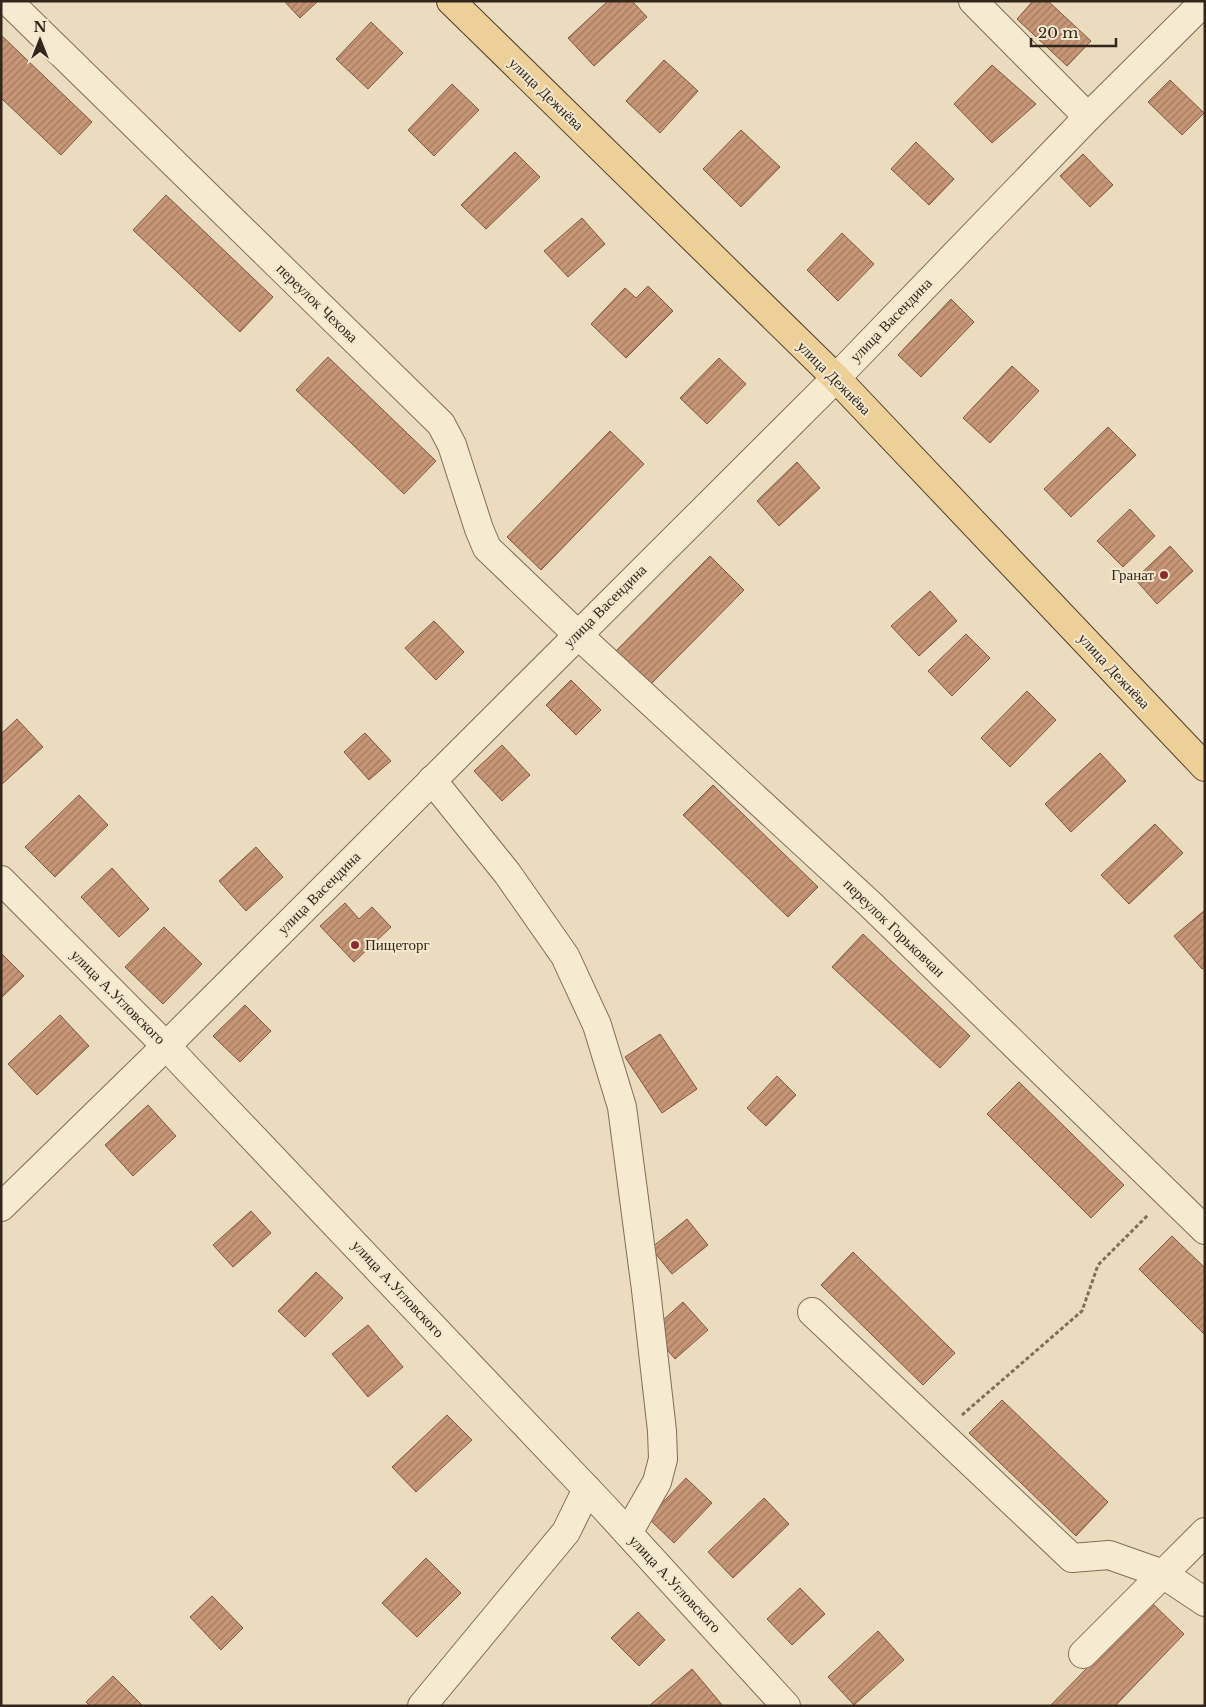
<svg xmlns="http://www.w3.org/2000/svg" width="1206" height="1707" font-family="'Libre Baskerville',serif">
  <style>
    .building { fill: url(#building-hatch); stroke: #805740 }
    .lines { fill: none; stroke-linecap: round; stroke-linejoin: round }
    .minor-casing { stroke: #826d58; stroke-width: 30 }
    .major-casing { stroke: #503c2d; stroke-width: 30 }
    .path { stroke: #826d58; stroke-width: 3; stroke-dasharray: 4 2.5; stroke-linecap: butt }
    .minor { stroke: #f6ead1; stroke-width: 28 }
    .major { stroke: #edd097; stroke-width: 28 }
    .poi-dot { fill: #8d2c2f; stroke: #f3e7ce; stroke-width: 2 }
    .labels { text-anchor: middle; stroke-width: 4; stroke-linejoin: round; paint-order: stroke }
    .street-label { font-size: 15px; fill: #32261c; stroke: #f3e7ce }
    .poi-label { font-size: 15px; fill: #32261c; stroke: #f3e7ce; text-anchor: end }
  </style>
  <defs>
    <pattern id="building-hatch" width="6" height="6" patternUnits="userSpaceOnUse" patternTransform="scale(1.25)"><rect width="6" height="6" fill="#c79676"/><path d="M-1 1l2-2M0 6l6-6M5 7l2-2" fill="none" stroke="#a27a60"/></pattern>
  </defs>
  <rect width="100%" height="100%" fill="#ebdcbf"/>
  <g class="building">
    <polygon points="284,1 318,1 300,18"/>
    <polygon points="608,1 632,1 647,17 594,66 568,38"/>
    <polygon points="1033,1 1048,1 1091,41 1067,66 1017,19"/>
    <polygon points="371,22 403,53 368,89 336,59"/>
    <polygon points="1,35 92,122 61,155 1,98"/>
    <polygon points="664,60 698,91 660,133 626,101"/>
    <polygon points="992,65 1036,104 992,143 954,104"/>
    <polygon points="1170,80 1204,113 1182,135 1148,102"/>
    <polygon points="452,84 479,110 434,156 408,130"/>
    <polygon points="741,130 780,167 741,207 703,169"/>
    <polygon points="916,142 954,179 929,205 891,169"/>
    <polygon points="515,152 540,177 486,229 461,205"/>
    <polygon points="1083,154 1113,185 1090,207 1060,176"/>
    <polygon points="166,195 273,297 240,332 133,230"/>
    <polygon points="582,218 605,244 568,277 544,251"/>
    <polygon points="842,233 874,264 838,301 807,270"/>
    <polygon points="648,286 673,311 626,358 591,324 625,288 636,298"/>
    <polygon points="951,299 974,322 921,377 898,355"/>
    <polygon points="328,357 436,461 404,494 296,390"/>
    <polygon points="719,358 746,384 707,424 680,398"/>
    <polygon points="1012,366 1039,391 990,443 963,418"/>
    <polygon points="1108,427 1136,455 1071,517 1044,489"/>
    <polygon points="610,431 644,464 541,570 507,537"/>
    <polygon points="797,462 820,488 779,526 757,501"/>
    <polygon points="1130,509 1155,536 1123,567 1097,541"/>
    <polygon points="1170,546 1193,571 1157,604 1135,579"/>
    <polygon points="710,556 744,590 642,693 608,659"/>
    <polygon points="930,591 957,621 919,656 891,626"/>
    <polygon points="434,621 464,652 436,680 405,648"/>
    <polygon points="966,634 990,658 952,696 928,671"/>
    <polygon points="571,680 601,710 576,735 546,705"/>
    <polygon points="1027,691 1056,720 1010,767 981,738"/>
    <polygon points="17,719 43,747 1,785 1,734"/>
    <polygon points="365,733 391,761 369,780 344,752"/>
    <polygon points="502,745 530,775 502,801 474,771"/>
    <polygon points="1100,753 1126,781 1071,832 1045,804"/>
    <polygon points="713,785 818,887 788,917 683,815"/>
    <polygon points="79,795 108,825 55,877 25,847"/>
    <polygon points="1155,824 1183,853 1129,904 1101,875"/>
    <polygon points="256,847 283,877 246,911 219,881"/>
    <polygon points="112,868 149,909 119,937 81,897"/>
    <polygon points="345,903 359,919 372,907 391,927 354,962 320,926"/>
    <polygon points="1205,910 1205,967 1202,969 1174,936"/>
    <polygon points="164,927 202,964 163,1004 125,967"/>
    <polygon points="863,934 970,1036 940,1068 832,967"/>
    <polygon points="1,953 24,976 1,998"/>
    <polygon points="245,1005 271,1031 240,1062 213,1036"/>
    <polygon points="60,1015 89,1046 37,1095 8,1064"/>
    <polygon points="660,1034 697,1089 662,1113 625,1057"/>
    <polygon points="777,1076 796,1095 766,1126 747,1108"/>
    <polygon points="1019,1082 1124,1185 1091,1218 987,1114"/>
    <polygon points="148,1105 176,1136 133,1176 105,1145"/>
    <polygon points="251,1211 271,1233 233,1267 213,1245"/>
    <polygon points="687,1219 708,1245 672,1274 651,1248"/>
    <polygon points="1172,1236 1205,1268 1205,1335 1139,1269"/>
    <polygon points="853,1252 955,1353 923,1385 821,1285"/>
    <polygon points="316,1272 343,1298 305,1337 278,1311"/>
    <polygon points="683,1302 708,1330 675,1359 651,1331"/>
    <polygon points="368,1325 403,1367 368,1397 332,1354"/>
    <polygon points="1002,1400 1108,1502 1076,1536 969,1433"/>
    <polygon points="447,1415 472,1440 416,1492 392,1467"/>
    <polygon points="686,1478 712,1503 674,1543 648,1518"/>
    <polygon points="764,1498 789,1524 733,1578 708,1552"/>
    <polygon points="426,1558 461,1593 417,1637 382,1603"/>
    <polygon points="800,1588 825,1614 792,1645 767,1619"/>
    <polygon points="212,1596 243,1628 221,1650 190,1617"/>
    <polygon points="1151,1602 1184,1634 1115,1706 1050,1706"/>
    <polygon points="638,1612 665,1640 639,1666 611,1638"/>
    <polygon points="878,1631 904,1660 854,1705 828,1677"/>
    <polygon points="692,1669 723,1706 651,1706 650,1705"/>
    <polygon points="113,1676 143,1706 90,1706 86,1702"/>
  </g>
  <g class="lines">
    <g class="minor-casing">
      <g id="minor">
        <polyline points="8,1 441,424 452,445 479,529 487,548 577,634 870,904 1205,1230"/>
        <polyline points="973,1 1088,117"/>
        <polyline points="432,780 507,873 565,956 597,1025 622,1107 646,1290 662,1431 663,1459 657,1482 628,1533"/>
        <polyline points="1,880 166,1046 604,1507 786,1706"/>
        <polyline points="1,1207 166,1046 836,378 1088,117 1205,1"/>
        <polyline points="812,1312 1072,1558 1109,1555 1163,1574 1205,1532"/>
        <polyline points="1083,1654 1163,1574 1205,1602"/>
        <polyline points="422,1706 566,1532 587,1489"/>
      </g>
    </g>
    <g class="major-casing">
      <polyline id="major" points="451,1 836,378 1205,767"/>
    </g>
    <polyline class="path" points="962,1415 1082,1311 1098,1265 1148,1215"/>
    <use href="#minor" class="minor"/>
    <use href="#major" class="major"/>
  </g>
  <g class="poi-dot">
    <circle cx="1164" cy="575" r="5"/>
    <circle cx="355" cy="945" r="5"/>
  </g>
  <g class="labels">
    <g class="street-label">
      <text transform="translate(546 94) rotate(44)" y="5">улица Дежнёва</text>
      <text transform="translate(317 303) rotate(44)" y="5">переулок Чехова</text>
      <text transform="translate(891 320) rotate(-46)" y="5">улица Васендина</text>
      <text transform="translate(834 378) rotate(45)" y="5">улица Дежнёва</text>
      <text transform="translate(605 606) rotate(-45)" y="5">улица Васендина</text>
      <text transform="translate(1114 671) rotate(47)" y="5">улица Дежнёва</text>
      <text transform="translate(319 893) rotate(-45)" y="5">улица Васендина</text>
      <text transform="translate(894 928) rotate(44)" y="5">переулок Горьковчан</text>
      <text transform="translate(118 997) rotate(45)" y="5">улица А.Угловского</text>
      <text transform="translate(398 1289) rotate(47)" y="5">улица А.Угловского</text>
      <text transform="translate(675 1584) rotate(47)" y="5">улица А.Угловского</text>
    </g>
    <g class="poi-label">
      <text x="1154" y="580">Гранат</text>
      <text x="365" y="950" text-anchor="start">Пищеторг</text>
    </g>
  </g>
  <rect width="1206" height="1707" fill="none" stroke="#32261c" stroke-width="5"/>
  <g transform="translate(40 40)" stroke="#f3e7ce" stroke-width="4" paint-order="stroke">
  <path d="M0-4L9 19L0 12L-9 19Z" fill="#32261c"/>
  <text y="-8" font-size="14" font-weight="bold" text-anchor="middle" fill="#32261c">N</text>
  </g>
  <path d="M1031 38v8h85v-8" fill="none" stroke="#32261c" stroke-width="2.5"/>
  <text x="1038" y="38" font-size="15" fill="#32261c" stroke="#f3e7ce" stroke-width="4" paint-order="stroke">20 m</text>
</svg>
